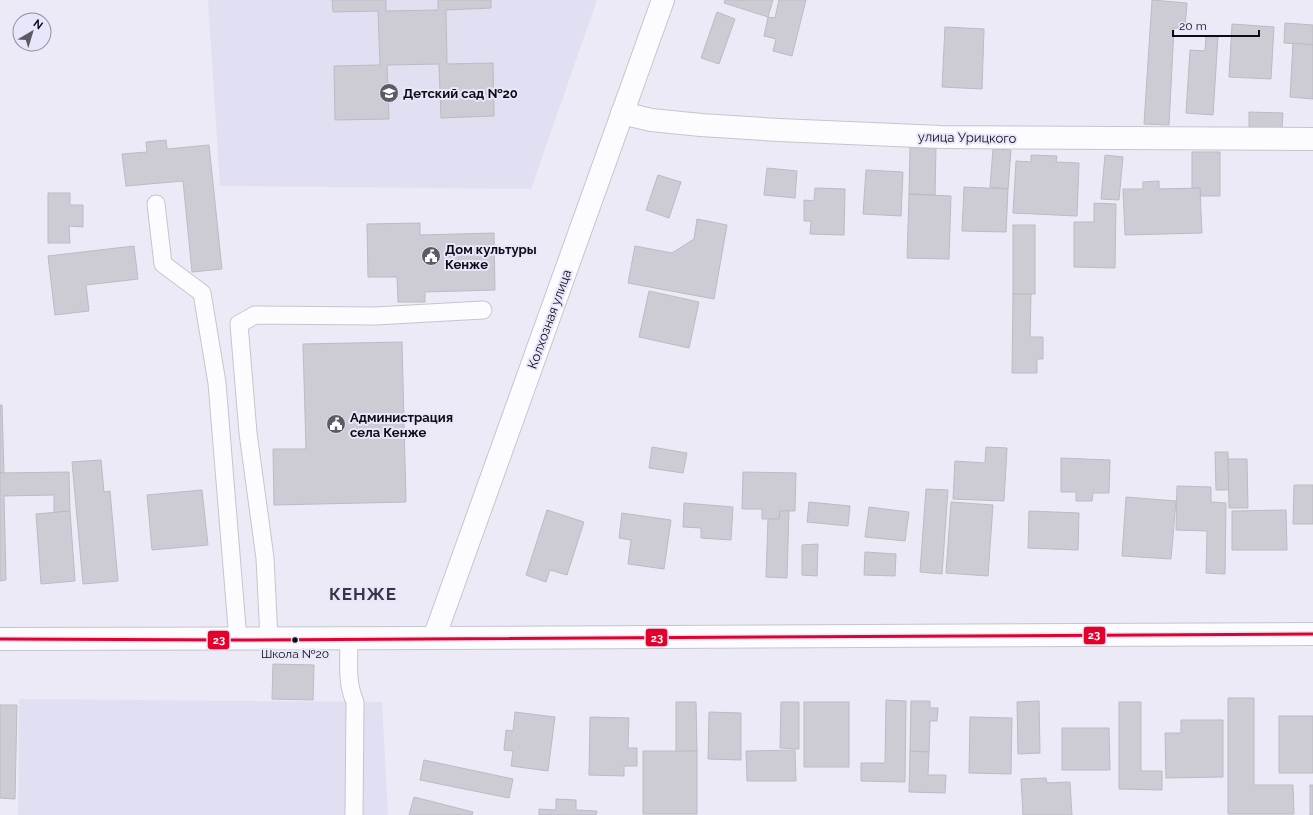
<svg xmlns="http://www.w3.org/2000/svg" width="1313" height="815" font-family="Raleway,sans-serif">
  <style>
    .built { fill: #e1dff2 }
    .building { fill: #cdccd5; stroke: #bcbbc3 }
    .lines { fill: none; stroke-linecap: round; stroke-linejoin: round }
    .service-casing { stroke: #c6c5cd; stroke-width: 19 }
    .minor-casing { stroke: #c6c5cd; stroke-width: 24 }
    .tertiary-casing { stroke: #c6c5cd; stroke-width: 24 }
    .service { stroke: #fcfcfe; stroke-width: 17 }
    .minor { stroke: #fcfcfe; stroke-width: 22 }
    .tertiary { stroke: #fcfcfe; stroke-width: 22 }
    .bus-1-casing { stroke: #e8e6fa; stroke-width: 6 }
    .bus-1 { stroke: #e4002b; stroke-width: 3 }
    .bus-dot { fill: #0e0d13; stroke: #e8e6fa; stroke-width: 1.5 }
    .labels { text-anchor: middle; stroke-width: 4; stroke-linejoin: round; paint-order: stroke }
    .bus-label { font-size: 12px; fill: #0e0d13; stroke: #e8e6fa }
    .poi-label { font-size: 13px; font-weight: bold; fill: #0e0d13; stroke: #e8e6fa; text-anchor: start }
    .street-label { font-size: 13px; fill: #0e0d13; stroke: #e8e6fa }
    .district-label { font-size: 17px; font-weight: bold; letter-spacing: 1px; fill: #363544; stroke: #e8e6fa }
    .line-badge { stroke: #e8e6fa; stroke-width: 1.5 }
    .badge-label { font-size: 11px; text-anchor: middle; font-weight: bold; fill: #fff }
  </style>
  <rect width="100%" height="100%" fill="#eceaf6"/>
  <g class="built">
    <polygon points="208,0 597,0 531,189 220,186"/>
    <polygon points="19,699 382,702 388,815 18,815"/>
  </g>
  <g class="building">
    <polygon points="332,0 386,0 386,11 438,10 438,0 491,0 491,8 446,10 447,64 493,63 494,116 441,118 439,64 387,65 389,119 335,120 334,66 380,65 378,11 333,12"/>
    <polygon points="725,0 773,0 768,17 724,3"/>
    <polygon points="779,0 806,0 792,56 773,51 776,39 764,36 768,17 775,18"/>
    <polygon points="1152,0 1187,3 1185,28 1174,28 1169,125 1144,124"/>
    <polygon points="717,12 735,19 719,64 701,58"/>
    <polygon points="1285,23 1313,25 1313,45 1284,43"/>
    <polygon points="1232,24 1274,27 1271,79 1229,77"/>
    <polygon points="945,27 984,29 982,89 942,87"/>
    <polygon points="1206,36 1218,37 1213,115 1186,113 1190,50 1205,51"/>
    <polygon points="1293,43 1313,45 1313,99 1290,97"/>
    <polygon points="1249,112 1283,113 1282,128 1249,127"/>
    <polygon points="166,140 167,149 209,145 222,269 192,272 183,181 126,186 122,154 147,152 146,142"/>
    <polygon points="910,147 936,148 935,195 909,194"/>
    <polygon points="993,149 1011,150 1008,189 990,187"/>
    <polygon points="1192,152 1220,152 1220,196 1201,196 1200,188 1192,188"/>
    <polygon points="1031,155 1057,156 1056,162 1079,163 1077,216 1013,213 1016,161 1031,162"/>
    <polygon points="1105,155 1123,157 1119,200 1101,199"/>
    <polygon points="767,168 797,171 795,198 764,195"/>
    <polygon points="866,170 903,172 901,216 863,214"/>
    <polygon points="658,175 681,182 669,218 646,210"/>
    <polygon points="1159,181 1159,189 1200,188 1202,233 1125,235 1123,189 1143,189 1143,182"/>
    <polygon points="964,187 1008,189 1006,232 962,231"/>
    <polygon points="815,188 845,189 844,235 810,234 811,221 804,221 804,200 814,201"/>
    <polygon points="48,193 70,193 70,205 83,205 83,227 69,226 70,243 48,243"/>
    <polygon points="909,194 951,196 949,259 907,258"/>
    <polygon points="1094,203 1116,204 1115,268 1074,267 1074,222 1094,222"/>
    <polygon points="697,219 727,225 714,299 628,283 635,246 672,253 694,239"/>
    <polygon points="420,223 420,235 494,233 495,290 425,292 425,302 398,302 397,277 368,277 367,224"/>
    <rect x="1013" y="225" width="22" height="69"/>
    <polygon points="134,246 138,279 86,285 89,311 55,315 48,256"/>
    <polygon points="649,291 699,302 689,348 639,337"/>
    <polygon points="1013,294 1031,294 1030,337 1043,337 1043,359 1037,359 1037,373 1012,373"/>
    <polygon points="402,342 406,502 274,505 273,449 306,449 303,344"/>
    <polygon points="0,405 2,405 4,473 0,473"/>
    <polygon points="652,447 687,453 683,473 649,468"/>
    <polygon points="986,447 1007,448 1004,501 953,499 955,461 985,463"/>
    <polygon points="1215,452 1228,452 1229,490 1216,490"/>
    <polygon points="1061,458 1110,460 1109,493 1093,493 1092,501 1076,501 1076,492 1061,492"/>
    <polygon points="1228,459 1247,459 1248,508 1229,508"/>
    <polygon points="101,460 104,492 110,491 118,581 83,584 72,462"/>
    <polygon points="69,472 70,511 54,513 54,495 4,496 6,580 0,581 0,473"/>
    <polygon points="743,472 796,473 795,511 780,511 779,519 762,519 762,509 742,509"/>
    <polygon points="1294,485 1313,485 1313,524 1293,524"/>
    <polygon points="1177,486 1211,487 1211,502 1226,503 1225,574 1206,573 1207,531 1176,530"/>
    <polygon points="926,489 948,490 942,574 920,572"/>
    <polygon points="202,490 208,545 152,550 147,495"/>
    <polygon points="1126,497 1176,501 1171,559 1122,556"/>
    <polygon points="809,502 850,506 848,526 807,522"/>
    <polygon points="951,502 993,505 988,576 946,573"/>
    <polygon points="684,503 733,507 731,540 701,538 701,528 683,527"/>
    <polygon points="869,507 909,512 905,541 865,537"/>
    <polygon points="547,510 584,522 567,575 550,570 546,582 526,575"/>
    <polygon points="1286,510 1287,550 1232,550 1232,511"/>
    <polygon points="70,511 75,581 41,584 36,514"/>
    <polygon points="780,511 789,511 787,578 766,577 768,519 779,519"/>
    <polygon points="1029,511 1079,513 1078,550 1028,548"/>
    <polygon points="622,513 671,520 664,569 628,564 631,540 619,538"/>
    <polygon points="818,544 817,576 802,575 802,545"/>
    <polygon points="865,552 896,554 895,576 864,575"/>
    <polygon points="273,664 314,665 313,700 272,699"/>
    <polygon points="1228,698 1254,698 1254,785 1293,785 1294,814 1228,814"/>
    <polygon points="886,700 906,701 905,782 861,781 861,763 885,763"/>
    <polygon points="911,701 930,701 930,708 938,708 937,721 930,721 929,752 910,751"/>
    <polygon points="1039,701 1040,753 1018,754 1017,702"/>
    <polygon points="676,702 696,702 697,751 676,752"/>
    <polygon points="781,702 799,702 799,749 780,748"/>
    <rect x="804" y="702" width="45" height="65"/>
    <polygon points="1119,702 1141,702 1141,771 1162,771 1162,790 1119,789"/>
    <polygon points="0,705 17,705 15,799 0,798"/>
    <polygon points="515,712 555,717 548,771 511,766 513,751 504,750 506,730 513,731"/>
    <polygon points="709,712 741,713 741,760 708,759"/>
    <rect x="1279" y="716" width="34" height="57"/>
    <polygon points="590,717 629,718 628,748 637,748 637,766 624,766 624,776 589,775"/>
    <polygon points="970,717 1012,718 1011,774 969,773"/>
    <polygon points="1181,720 1223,720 1223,777 1166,778 1165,733 1181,733"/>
    <polygon points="1062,728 1109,728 1110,770 1062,770"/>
    <polygon points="795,750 796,781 747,781 746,751"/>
    <rect x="643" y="751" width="54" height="63"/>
    <polygon points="910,751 929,752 928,775 946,775 945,793 909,792"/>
    <polygon points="424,760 513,779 509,798 420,780"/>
    <polygon points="1046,778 1047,783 1070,782 1072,815 1023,815 1021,779"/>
    <rect x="1310" y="785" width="3" height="30"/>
    <polygon points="414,797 473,812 472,815 409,815"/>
    <polygon points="556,799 576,800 576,810 597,811 596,815 539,815 539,809 556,810"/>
  </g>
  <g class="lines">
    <g class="service-casing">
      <g id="service">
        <polyline points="156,204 163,264 202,293 217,383 238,640"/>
        <polyline points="269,639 265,558 248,433 239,324 255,315 375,316 483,310"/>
        <path d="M349,639C349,660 346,682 355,702L354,815"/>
      </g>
    </g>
    <g class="minor-casing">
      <g id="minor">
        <polyline points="622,113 651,120 701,125 779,130 941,137 1313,139"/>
        <polyline points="0,639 434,638"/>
      </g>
    </g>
    <g class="tertiary-casing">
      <polyline id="tertiary" points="663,0 434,638 1313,634"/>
    </g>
    <use href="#service" class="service"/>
    <use href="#minor" class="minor"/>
    <use href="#tertiary" class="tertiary"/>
    <g class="bus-1-casing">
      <polyline id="bus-1" points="0,639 238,640 1313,634"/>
    </g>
    <use href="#bus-1" class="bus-1"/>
  </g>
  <defs>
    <g id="school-disc" transform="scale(1)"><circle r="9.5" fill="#5c5a62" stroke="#e8e6fa"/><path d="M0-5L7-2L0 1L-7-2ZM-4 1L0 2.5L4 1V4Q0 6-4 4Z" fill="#fff"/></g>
    <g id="civic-disc" transform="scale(1)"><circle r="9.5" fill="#5c5a62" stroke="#e8e6fa"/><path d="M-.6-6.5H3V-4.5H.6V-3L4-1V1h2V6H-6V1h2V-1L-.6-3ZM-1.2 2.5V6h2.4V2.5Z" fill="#fff"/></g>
  </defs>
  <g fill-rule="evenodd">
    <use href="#school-disc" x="389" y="93"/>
    <use href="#civic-disc" x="431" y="256"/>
    <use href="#civic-disc" x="336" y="424"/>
  </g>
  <circle class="bus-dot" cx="295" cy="640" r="3.5"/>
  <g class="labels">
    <g class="bus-label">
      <text x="295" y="658">Школа №20</text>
    </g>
    <g class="poi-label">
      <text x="403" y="98">Детский сад №20</text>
      <text x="445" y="254">Дом культуры<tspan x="445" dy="15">Кенже</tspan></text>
      <text x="350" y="422">Администрация<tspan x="350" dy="15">села Кенже</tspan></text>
    </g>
    <g class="street-label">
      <text transform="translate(967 137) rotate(1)" y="5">улица Урицкого</text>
      <text transform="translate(549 319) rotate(-70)" y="5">Колхозная улица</text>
    </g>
    <g class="district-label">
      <text x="363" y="600">КЕНЖЕ</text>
    </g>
  </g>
  <g class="line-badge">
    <rect x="1083" y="626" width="23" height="19" rx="4" fill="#e4002b"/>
    <rect x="645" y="628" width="23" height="19" rx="4" fill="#e4002b"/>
    <rect x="207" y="630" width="23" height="20" rx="4" fill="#e4002b"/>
  </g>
  <g class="badge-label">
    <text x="1094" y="639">23</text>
    <text x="657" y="642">23</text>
    <text x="219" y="644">23</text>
  </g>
  <g transform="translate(32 32) rotate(38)"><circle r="19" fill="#e8e6fa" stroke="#918f9e"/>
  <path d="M0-3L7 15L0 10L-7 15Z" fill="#5c5a62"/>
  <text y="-6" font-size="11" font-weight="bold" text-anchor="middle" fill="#0e0d13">N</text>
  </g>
  <path d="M1173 30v6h86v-6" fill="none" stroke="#0e0d13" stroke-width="2"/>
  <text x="1179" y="30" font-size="12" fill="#0e0d13" stroke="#e8e6fa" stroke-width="3" paint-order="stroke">20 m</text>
</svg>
